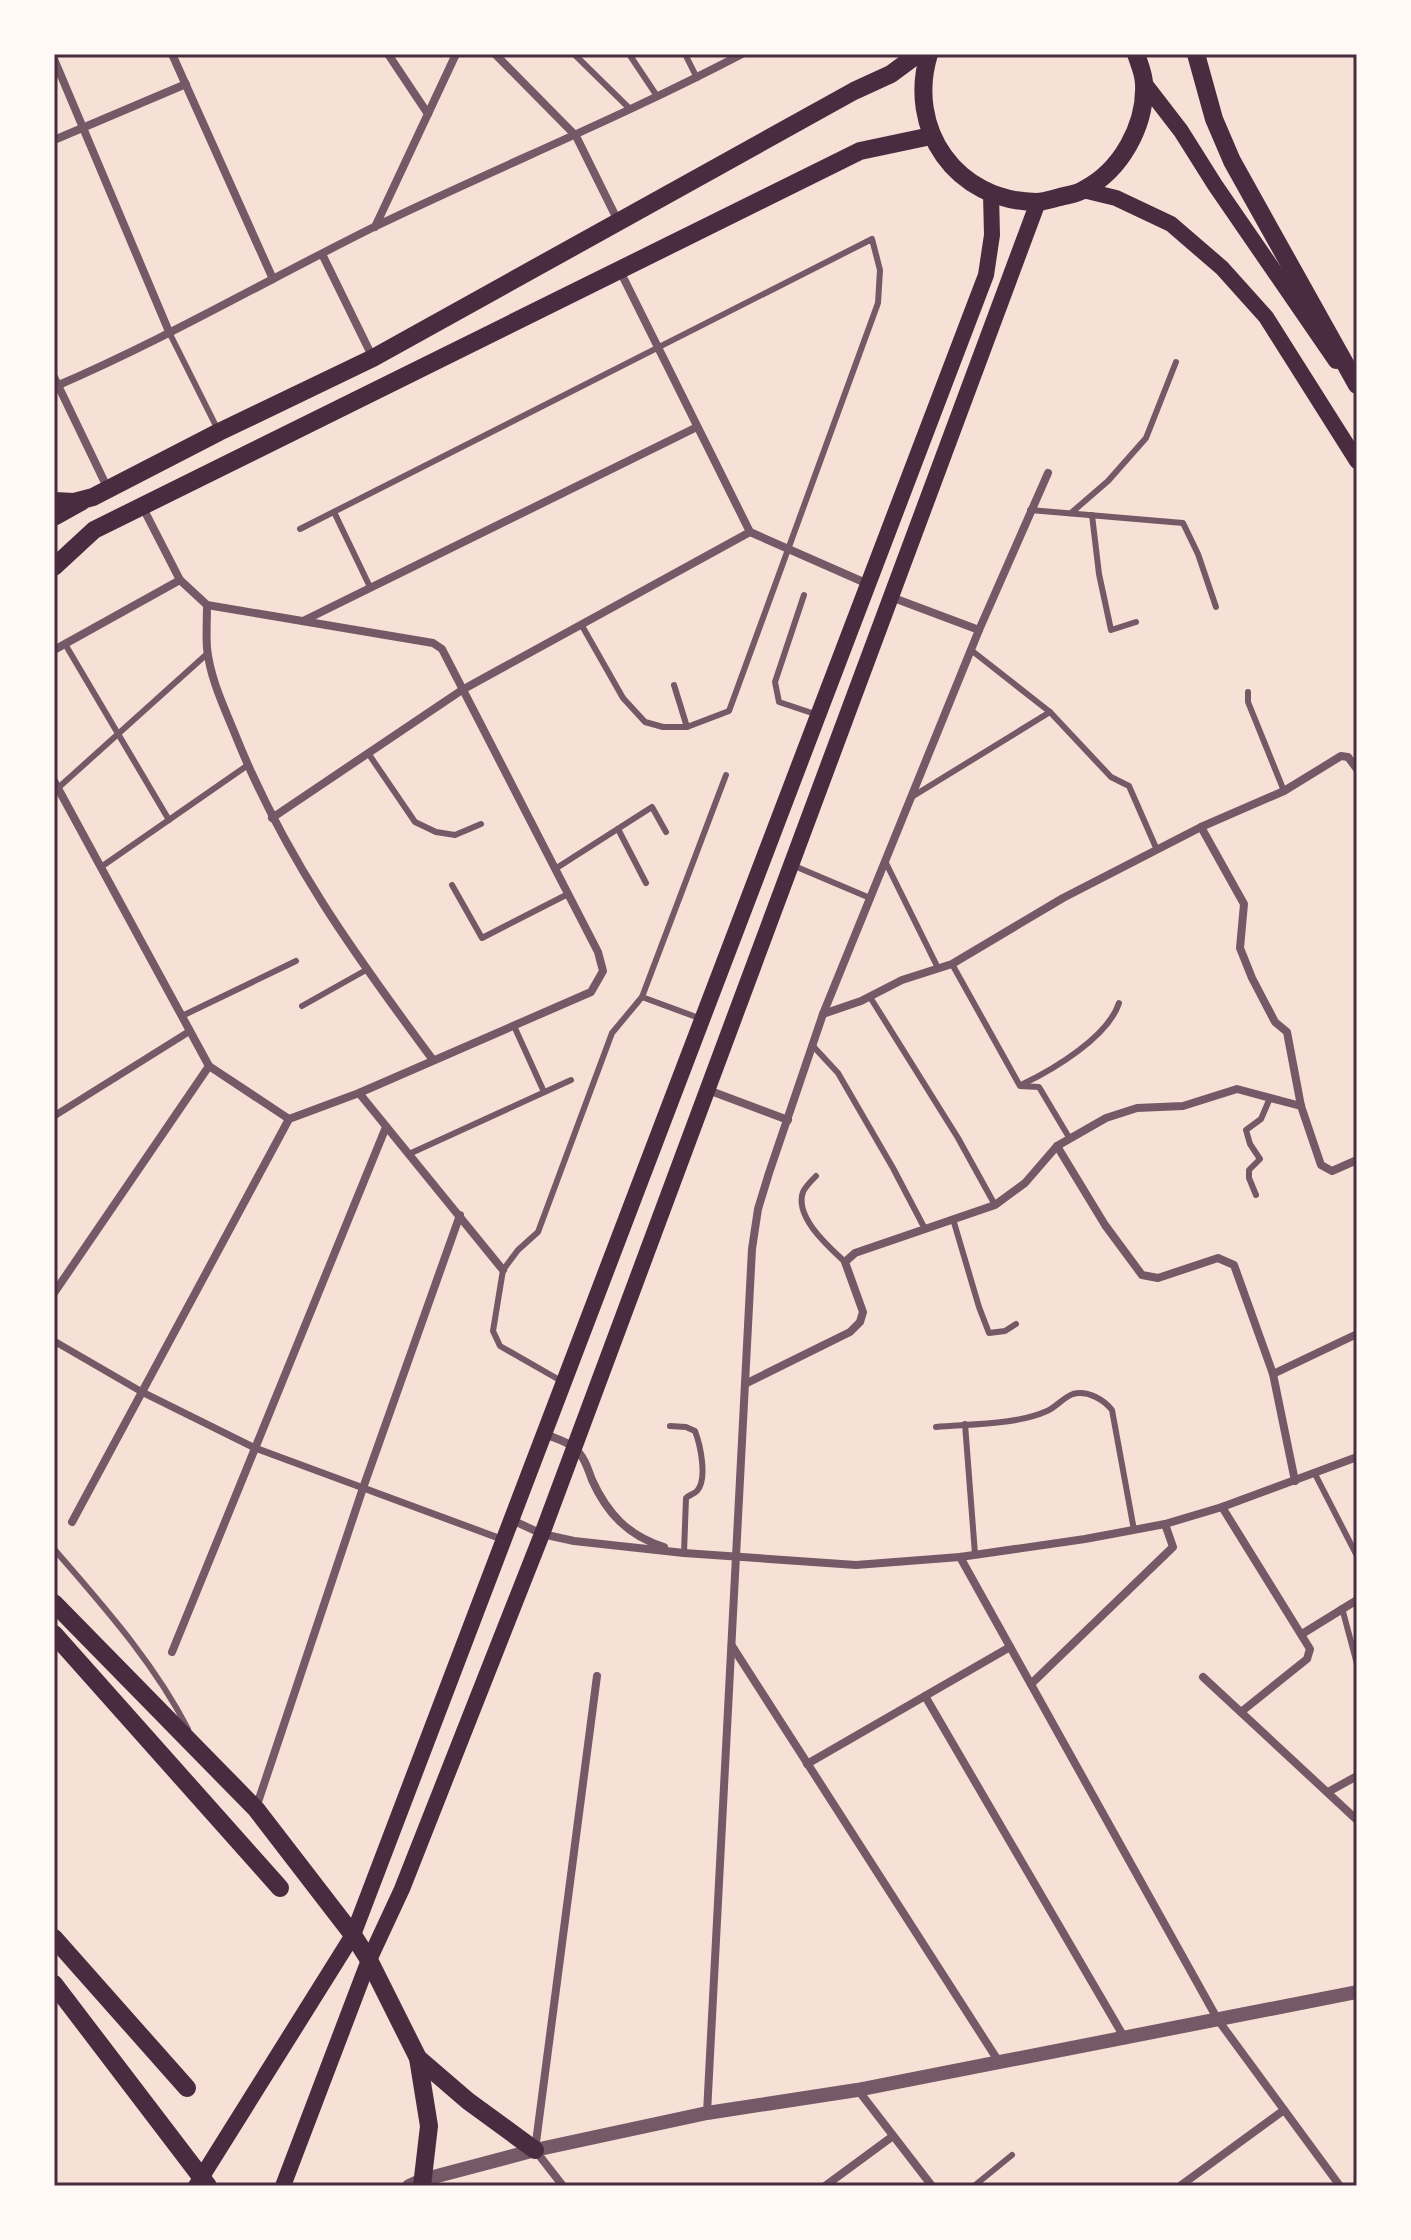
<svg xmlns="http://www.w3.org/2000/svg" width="1411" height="2240" font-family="Rubik,sans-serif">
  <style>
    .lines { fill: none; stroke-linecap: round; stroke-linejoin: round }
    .service { stroke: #755966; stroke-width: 6 }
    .pedestrian { stroke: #755966; stroke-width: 7 }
    .minor { stroke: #755966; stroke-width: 8 }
    .tertiary { stroke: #755966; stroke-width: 14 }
    .secondary { stroke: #4a2c40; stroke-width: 16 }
    .primary { stroke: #4a2c40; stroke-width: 18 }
    .neatline { fill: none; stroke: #4a2c40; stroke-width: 3 }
  </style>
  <rect width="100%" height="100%" fill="#f7e1d7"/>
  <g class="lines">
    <g class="service">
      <polyline points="574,54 630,109"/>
      <polyline points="629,54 657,96"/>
      <polyline points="685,54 697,78"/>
      <polyline points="170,334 217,428"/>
      <polyline points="1030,510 1183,523 1198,554 1216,607"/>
      <polyline points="334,512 370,587"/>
      <polyline points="1071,513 1108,481 1146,438 1176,362"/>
      <polyline points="1092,515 1099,574 1111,630 1136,622"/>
      <polyline points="300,529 872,239 880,270 878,303 729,711 687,727 663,727 645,722 623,698 581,624"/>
      <polyline points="804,595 775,682 779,702 818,715"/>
      <polyline points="65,644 169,820"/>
      <polyline points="971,650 1050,712 1111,777 1129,786 1157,850"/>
      <polyline points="674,685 687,727"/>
      <polyline points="1248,692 1248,702 1284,791"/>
      <polyline points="368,753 415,822 436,832 455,835 481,824"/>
      <polyline points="58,788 208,653"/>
      <polyline points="910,798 1050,712"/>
      <polyline points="618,829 646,883"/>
      <polyline points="885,861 938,968"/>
      <polyline points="792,865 870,898"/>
      <polyline points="101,867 248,765"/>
      <polyline points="555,869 652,807 666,832"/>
      <polyline points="452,885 482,938 568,894"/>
      <polyline points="952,964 1020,1086 1039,1087 1070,1139"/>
      <polyline points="642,997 699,1018"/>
      <polyline points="870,997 958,1138 995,1205"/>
      <polyline points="302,1006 366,970"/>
      <polyline points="182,1016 296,961"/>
      <polyline points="514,1026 544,1092"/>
      <polyline points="812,1045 838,1073 893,1168 925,1229"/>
      <path d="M1023,1084C1054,1069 1108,1037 1119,1003"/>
      <polyline points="409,1154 571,1080"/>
      <path d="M816,1176C812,1180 805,1187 803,1192C794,1217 829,1247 845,1262"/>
      <polyline points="1256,1195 1249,1178 1249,1170 1260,1159 1250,1144 1246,1130 1261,1119 1270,1098"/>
      <polyline points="953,1219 979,1307 989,1333 1005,1331 1016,1324"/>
      <polyline points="563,1382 500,1346 493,1331 503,1270 518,1250 538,1232 612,1033 642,997 726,775"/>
      <polyline points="965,1424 975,1554"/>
      <path d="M670,1426L686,1427L695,1431C700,1444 708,1479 697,1491C694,1494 689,1495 686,1498L684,1553"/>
      <path d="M936,1427C969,1424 1016,1425 1047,1411C1056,1407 1064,1397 1073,1394C1088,1390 1104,1400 1112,1410L1134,1530"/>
      <polyline points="1315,1474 1357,1556"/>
      <path d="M54,1549C103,1606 153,1661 188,1729"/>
      <polyline points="1342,1608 1357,1664"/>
      <polyline points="974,2186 1012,2155"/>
    </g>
    <g class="pedestrian">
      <polyline points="54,1116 190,1031"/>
      <polyline points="54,1341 142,1392 255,1448 504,1540"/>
    </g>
    <g class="minor">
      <polyline points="172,54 273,279"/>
      <polyline points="388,54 428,114"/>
      <polyline points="495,54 576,136 618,221"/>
      <polyline points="54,59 170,334"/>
      <polyline points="54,140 186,84"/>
      <polyline points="375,227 456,54"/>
      <polyline points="322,254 373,358"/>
      <polyline points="620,271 750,532 868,584"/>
      <polyline points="54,377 108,489"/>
      <path d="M54,387C164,340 267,280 374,227C496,168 622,117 742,54"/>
      <polyline points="891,597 979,630"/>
      <path d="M207,605C207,619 206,634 207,648C210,678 224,707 235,734C284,857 355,955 433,1060"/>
      <polyline points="303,621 697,427"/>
      <polyline points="54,650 180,580"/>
      <polyline points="54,781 209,1066 289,1119"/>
      <polyline points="272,818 462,690 750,532"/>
      <polyline points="1201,827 1244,904 1240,948 1252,978 1275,1022 1287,1032 1301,1106 1321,1165 1332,1171 1357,1160"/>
      <polyline points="823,1014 861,1001 902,980 952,964 1063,898 1201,827 1284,791 1341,756 1348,757 1357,769"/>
      <polyline points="708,1090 788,1120"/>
      <polyline points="359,1093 503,1270"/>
      <polyline points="54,1113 55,1115"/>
      <polyline points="1057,1146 1105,1225 1142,1275 1158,1278 1218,1258 1234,1265 1273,1374 1295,1481"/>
      <polyline points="54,1293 209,1066"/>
      <polyline points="1273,1374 1357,1334"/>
      <polyline points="745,1384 850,1332 860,1322 863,1312 845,1262 855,1253 995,1205 1025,1183 1057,1146 1106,1118 1137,1108 1183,1106 1237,1089 1301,1106"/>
      <path d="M545,1434C554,1438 566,1441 573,1447C584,1455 588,1469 592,1480C607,1513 628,1536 664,1547"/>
      <polyline points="1222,1507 1310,1649 1307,1659 1241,1712"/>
      <polyline points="512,1520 542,1534 574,1541 684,1553 856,1565 960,1557 1085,1539 1165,1524 1222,1507 1357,1457"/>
      <polyline points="72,1522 289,1119 359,1093 591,992 603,971 598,952 442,649 433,643 207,605 180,580 143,508"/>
      <polyline points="960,1557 1218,2020 1340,2186"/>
      <polyline points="1302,1634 1357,1600"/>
      <polyline points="732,1646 999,2062"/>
      <polyline points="172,1652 386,1127"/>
      <polyline points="1203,1677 1357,1820"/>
      <polyline points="1031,1684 1173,1547 1165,1524"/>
      <polyline points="925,1696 1124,2037"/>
      <polyline points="807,1764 1010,1647"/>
      <polyline points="1328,1792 1357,1776"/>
      <polyline points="256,1808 363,1488 460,1215"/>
      <polyline points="858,2090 932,2186"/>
      <polyline points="707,2113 752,1249 758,1209 769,1173 823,1014 979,630 1048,473"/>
      <polyline points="563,2186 535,2150 597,1676"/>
      <polyline points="825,2186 893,2136"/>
      <polyline points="1180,2186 1284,2110"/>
    </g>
    <polyline class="tertiary" points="409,2186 422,2180 535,2150 707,2113 857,2090 1357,1992"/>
    <g class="secondary">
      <polyline points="1144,83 1181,131 1215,185 1336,361"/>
      <polyline points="1083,190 1116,198 1171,224 1222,268 1266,317 1357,461"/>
      <polyline points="196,2186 353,1935 986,275 992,235 991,194"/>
      <polyline points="283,2186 369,1960 402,1889 542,1534 1038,202"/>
    </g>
    <g class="primary">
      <path d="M929,54C906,129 956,201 1036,202C1044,202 1052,199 1060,197C1067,195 1077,194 1083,190C1121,171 1146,125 1144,84C1144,74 1139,63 1136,54"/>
      <polyline points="1196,54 1214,119 1232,161 1357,385"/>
      <polyline points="54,501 74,502 93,497 219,432 373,358 854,91 891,74 918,54"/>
      <polyline points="54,517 81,502"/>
      <polyline points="54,567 94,530 860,151 931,136"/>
      <polyline points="54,1603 256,1809 353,1935 369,1960 418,2058 429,2126 422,2186"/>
      <polyline points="54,1634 280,1888"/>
      <polyline points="54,1938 187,2088"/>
      <polyline points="54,1984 208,2186"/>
      <polyline points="418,2058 468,2101 535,2150"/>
    </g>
  </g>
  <rect width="1411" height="2240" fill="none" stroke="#fffaf5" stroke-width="112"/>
  <rect x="56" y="56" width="1299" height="2128" class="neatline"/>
</svg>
